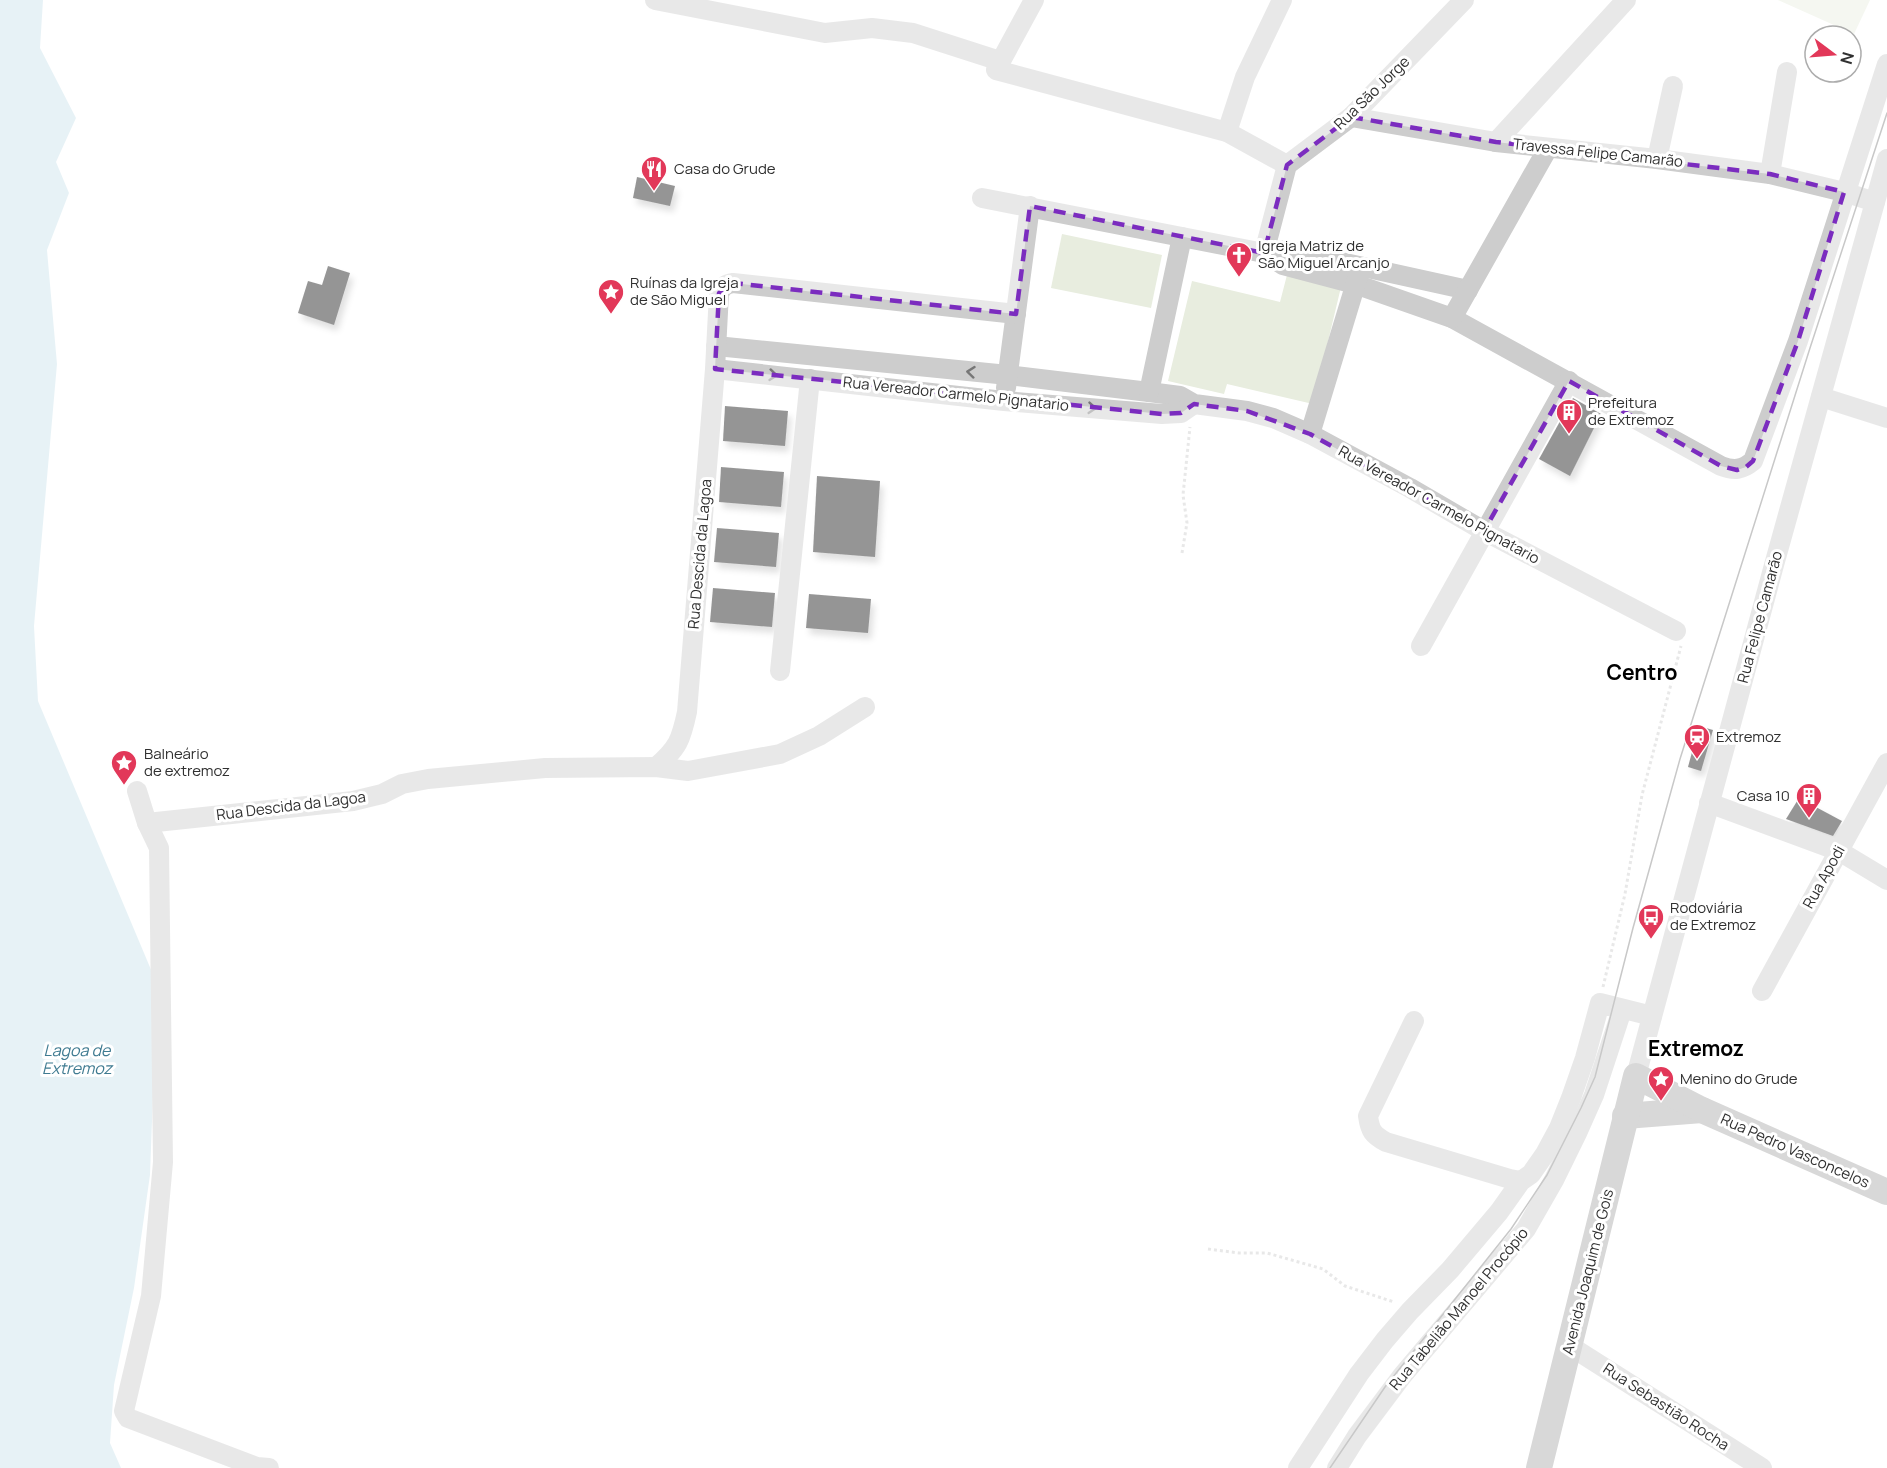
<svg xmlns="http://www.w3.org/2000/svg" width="1887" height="1468" font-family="Manrope,sans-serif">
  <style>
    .green { fill: #e8eddf }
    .water { fill: #cbe3ec }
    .building { fill: #171717; filter: url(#shadow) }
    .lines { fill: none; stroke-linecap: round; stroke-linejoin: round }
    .path { stroke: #cdcdcd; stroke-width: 3; stroke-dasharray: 3 3; stroke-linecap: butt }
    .minor { stroke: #cdcdcd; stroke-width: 20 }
    .major { stroke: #a8a8a8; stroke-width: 26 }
    .tram { stroke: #858585; stroke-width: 1.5 }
    .oneway { stroke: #777 }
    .marked { fill: none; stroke: #7b2cbf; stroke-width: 4.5; stroke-dasharray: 12 8; stroke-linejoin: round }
    .labels { text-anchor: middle; stroke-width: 6; stroke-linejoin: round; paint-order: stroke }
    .street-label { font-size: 15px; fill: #303030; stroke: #fff }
    .poi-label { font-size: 15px; fill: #303030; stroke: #fff; text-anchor: start }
    .water-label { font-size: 16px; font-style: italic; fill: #3f7b91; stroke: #fff }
    .district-label { font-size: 21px; font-weight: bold; fill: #000; stroke: #fff }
  </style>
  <defs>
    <filter id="shadow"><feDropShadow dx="3.5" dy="6" stdDeviation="3" flood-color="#0004"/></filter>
  </defs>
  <rect width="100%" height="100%" fill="#fff"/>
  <g class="green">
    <polygon points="1778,0 1870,0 1854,34"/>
    <polygon points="1062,234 1162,255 1151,308 1051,288"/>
    <polygon points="1287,275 1341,287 1313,404 1227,384 1224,394 1168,381 1192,281 1280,302"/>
  </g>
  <polygon class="water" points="0,0 43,0 40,48 76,118 56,162 69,193 47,250 57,364 34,626 38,701 152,972 155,1040 150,1175 134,1288 114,1385 110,1443 121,1468 0,1468"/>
  <g class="building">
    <polygon points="637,177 675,186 670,206 633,198"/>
    <polygon points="328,266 350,273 334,325 298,313 308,281 322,285"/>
    <polygon points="1573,398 1601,414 1570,476 1539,459"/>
    <polygon points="725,406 788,411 785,446 723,441"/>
    <polygon points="721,467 784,472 781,507 719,502"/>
    <polygon points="817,476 880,481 875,557 813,552"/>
    <polygon points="717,528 779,533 776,567 714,562"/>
    <polygon points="713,588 775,593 772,627 710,622"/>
    <polygon points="809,594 871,599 868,633 806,628"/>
    <polygon points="1699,726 1713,730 1701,771 1688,767"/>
    <polygon points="1799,798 1842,821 1833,836 1786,819"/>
  </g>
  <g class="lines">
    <g class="path">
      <polyline points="1182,553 1187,523 1183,495 1190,427"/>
      <polyline points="1603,987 1625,894 1642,795 1681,646"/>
      <polyline points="1208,1249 1239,1253 1267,1253 1323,1269 1345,1286 1394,1302"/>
    </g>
    <g class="minor">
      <polyline points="655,0 825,33 872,28 913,33 1000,61"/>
      <polyline points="1034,0 996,70 1227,132 1287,165"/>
      <polyline points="1464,0 1351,117 1287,165 1264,253 1286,250 1468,290"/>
      <polyline points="1351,117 1496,142 1657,159 1770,174 1844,192 1875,202"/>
      <polyline points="1227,132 1245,77 1282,0"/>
      <polyline points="1496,142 1626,0"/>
      <polyline points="1657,159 1673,86"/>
      <polyline points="1770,174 1787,72"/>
      <path d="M982,198L1264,253L1283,265L1355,284L1452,318L1721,466C1734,471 1742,470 1753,461L1798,341L1887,64"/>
      <polyline points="1452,318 1548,148"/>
      <polyline points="716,346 1008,375 1149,392 1180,396 1194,404 1247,411 1273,418 1310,434 1410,488 1484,531 1676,631"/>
      <polyline points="715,369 1004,401 1162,414 1181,413 1194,404"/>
      <polyline points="1006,388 1030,206"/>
      <polyline points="1149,392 1182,237"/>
      <polyline points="1821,397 1887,418"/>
      <polyline points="1310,434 1359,273"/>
      <polyline points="1421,646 1569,381"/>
      <polyline points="780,671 810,379"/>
      <path d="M656,767C678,748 681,740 687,712L715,369L719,293C723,286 726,284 733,283L1016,314"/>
      <polyline points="137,791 147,823 159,848 163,1162 151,1296 124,1411 128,1418 257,1467 269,1468"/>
      <polyline points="1709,803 1839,851 1887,880"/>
      <polyline points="147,823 353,801 382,794 402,784 428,779 545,768 656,767 688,771 780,754 819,736 865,707"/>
      <polyline points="1762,991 1887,763"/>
      <path d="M1414,1021L1368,1116C1370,1131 1373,1135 1386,1142L1510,1179L1521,1181"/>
      <polyline points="1636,1076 1774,565 1887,159"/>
      <polyline points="1570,1346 1762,1468"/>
      <polyline points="1298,1468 1359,1374 1385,1340 1410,1311 1450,1270 1499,1212 1521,1181 1531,1174 1545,1154 1559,1128 1571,1098 1585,1058 1600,1003 1652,1016"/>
      <polyline points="1337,1468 1357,1436 1402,1376 1526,1229 1554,1180 1578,1131 1594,1095 1622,1010"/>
    </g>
    <g class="major">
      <polyline points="1625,1116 1702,1110"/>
      <polyline points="1539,1468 1636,1076 1702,1110 1887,1192"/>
    </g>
    <polyline class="tram" points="1330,1468 1385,1387 1511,1229 1547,1175 1581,1108 1595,1077 1633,928 1680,759 1810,348 1887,113"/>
  </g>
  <defs><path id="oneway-chevron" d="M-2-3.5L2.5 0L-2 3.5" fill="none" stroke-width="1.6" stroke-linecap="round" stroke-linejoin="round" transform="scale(1.5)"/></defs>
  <g class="oneway">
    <use href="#oneway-chevron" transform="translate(971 372) rotate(-174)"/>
    <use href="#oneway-chevron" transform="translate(773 375) rotate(6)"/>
    <use href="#oneway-chevron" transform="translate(1092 408) rotate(5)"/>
  </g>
  <path d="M0 0H1887V1468H0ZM1351,117L1496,142L1770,174L1844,192L1798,341L1753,461L1746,467L1737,470L1721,466L1569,381L1484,531L1310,434L1247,411L1194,404L1181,413L1162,414L715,369L719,293L733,283L1016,314L1030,206L1264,253L1287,165Z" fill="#fff" fill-opacity=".55" fill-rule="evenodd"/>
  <path class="marked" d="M1351,117L1496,142L1770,174L1844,192L1798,341L1753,461L1746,467L1737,470L1721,466L1569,381L1484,531L1310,434L1247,411L1194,404L1181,413L1162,414L715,369L719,293L733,283L1016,314L1030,206L1264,253L1287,165Z"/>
  <defs>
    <g id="restaurant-pin" transform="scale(1.35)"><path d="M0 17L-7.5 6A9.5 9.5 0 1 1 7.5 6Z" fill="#e23859" stroke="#fff"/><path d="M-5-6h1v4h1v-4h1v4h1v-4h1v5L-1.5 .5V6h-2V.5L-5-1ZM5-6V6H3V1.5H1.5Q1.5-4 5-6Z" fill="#fff"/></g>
    <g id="church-pin" transform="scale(1.35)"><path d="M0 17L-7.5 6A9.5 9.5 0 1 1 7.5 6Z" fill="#e23859" stroke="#fff"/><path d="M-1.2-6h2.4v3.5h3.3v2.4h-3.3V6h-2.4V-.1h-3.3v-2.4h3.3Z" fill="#fff"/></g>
    <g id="sight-pin" transform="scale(1.35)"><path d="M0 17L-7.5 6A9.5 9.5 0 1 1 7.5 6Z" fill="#e23859" stroke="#fff"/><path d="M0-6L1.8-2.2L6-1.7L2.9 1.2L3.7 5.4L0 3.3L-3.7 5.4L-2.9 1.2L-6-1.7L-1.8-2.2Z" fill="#fff"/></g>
    <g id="building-pin" transform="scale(1.35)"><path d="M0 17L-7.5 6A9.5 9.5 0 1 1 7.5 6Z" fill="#e23859" stroke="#fff"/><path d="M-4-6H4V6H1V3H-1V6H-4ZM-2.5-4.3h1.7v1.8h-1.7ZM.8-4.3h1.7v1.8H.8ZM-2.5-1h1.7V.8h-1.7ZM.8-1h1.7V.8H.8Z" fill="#fff"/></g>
    <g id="station-pin" transform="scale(1.35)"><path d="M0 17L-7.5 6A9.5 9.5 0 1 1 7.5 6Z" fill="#e23859" stroke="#fff"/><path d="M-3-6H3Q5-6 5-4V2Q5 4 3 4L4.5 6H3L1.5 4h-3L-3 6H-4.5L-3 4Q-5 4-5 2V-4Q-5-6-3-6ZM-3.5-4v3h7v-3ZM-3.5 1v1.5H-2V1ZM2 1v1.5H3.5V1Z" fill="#fff"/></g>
    <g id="bus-pin" transform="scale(1.35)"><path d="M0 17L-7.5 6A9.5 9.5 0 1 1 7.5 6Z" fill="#e23859" stroke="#fff"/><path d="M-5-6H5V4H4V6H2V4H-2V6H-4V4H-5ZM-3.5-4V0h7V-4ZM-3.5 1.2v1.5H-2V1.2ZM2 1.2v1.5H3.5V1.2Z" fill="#fff"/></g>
  </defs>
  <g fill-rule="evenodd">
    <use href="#restaurant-pin" x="654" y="169"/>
    <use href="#church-pin" x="1239" y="255"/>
    <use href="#sight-pin" x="611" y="292"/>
    <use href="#building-pin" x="1569" y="412"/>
    <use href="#station-pin" x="1697" y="737"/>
    <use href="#sight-pin" x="124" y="763"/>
    <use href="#building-pin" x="1809" y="796"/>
    <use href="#bus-pin" x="1651" y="917"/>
    <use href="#sight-pin" x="1661" y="1079"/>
  </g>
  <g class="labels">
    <g class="street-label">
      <text transform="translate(1372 93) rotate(-44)" y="5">Rua São Jorge</text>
      <text transform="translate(1598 153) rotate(6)" y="5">Travessa Felipe Camarão</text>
      <text transform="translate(956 394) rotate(6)" y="5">Rua Vereador Carmelo Pignatario</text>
      <text transform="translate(1439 505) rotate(29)" y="5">Rua Vereador Carmelo Pignatario</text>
      <text transform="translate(700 554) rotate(-85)" y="5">Rua Descida da Lagoa</text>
      <text transform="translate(1760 617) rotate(-75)" y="5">Rua Felipe Camarão</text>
      <text transform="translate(291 806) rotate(-7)" y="5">Rua Descida da Lagoa</text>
      <text transform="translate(1824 877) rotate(-61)" y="5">Rua Apodi</text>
      <text transform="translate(1795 1151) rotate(24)" y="5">Rua Pedro Vasconcelos</text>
      <text transform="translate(1588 1272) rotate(-76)" y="5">Avenida Joaquim de Gois</text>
      <text transform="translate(1459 1309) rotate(-50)" y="5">Rua Tabelião Manoel Procópio</text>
      <text transform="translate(1666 1407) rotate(33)" y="5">Rua Sebastião Rocha</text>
    </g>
    <g class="poi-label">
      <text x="674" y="174">Casa do Grude</text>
      <text x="1258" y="251">Igreja Matriz de<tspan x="1258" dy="17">São Miguel Arcanjo</tspan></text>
      <text x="630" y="288">Ruínas da Igreja<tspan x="630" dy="17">de São Miguel</tspan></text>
      <text x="1588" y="408">Prefeitura<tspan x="1588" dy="17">de Extremoz</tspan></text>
      <text x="1716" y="742">Extremoz</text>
      <text x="144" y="759">Balneário<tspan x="144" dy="17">de extremoz</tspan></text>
      <text x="1790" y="801" text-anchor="end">Casa 10</text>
      <text x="1670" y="913">Rodoviária<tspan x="1670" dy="17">de Extremoz</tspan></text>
      <text x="1680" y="1084">Menino do Grude</text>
    </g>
    <g class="water-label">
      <text x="77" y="1056">Lagoa de<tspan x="77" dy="18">Extremoz</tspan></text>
    </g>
    <g class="district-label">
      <text x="1642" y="680">Centro</text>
      <text x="1696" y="1056">Extremoz</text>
    </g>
  </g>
  <g transform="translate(1833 54) rotate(106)"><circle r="28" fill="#ffffff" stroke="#acacac" stroke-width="1.5"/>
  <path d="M0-4.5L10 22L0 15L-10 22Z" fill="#e23859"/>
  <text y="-9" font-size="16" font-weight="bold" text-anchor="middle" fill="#303030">N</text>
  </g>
</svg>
